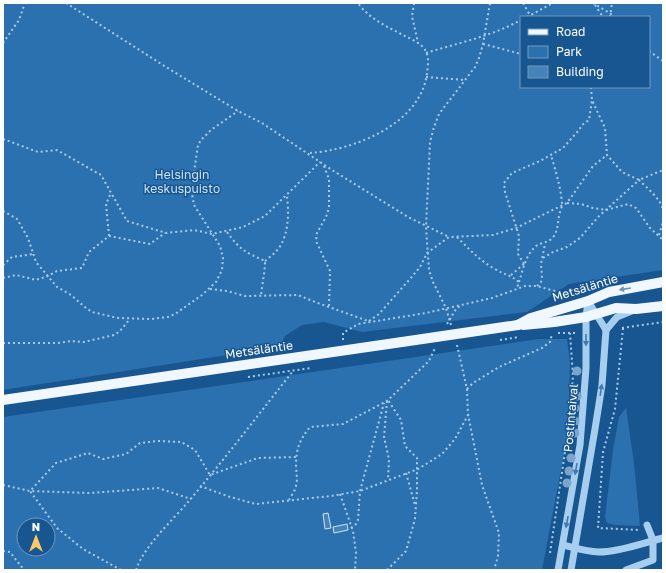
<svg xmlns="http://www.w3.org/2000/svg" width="666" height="573" font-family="'Golos Text',sans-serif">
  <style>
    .green { fill: #2b70af; fill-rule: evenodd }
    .building { fill: #4582ba; stroke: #cee5fb }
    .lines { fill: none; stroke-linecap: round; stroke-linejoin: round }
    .path { stroke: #a7cdef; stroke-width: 2; stroke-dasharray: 2 3; stroke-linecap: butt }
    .minor { stroke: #a7cdef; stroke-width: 7 }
    .major { stroke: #f0f7ff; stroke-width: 10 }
    .path-bridge { stroke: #a7cdef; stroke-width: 2; stroke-dasharray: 2 3; stroke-linecap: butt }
    .major-bridge { stroke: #f0f7ff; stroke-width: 10 }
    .tree { fill: #7ca5cb }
    .oneway { fill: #6e96bd }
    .oneway2 { fill: #437aad }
    .labels { text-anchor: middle; stroke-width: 3; stroke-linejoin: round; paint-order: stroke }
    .park-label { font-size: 12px; fill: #cee5fb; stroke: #185691 }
    .street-label { font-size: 12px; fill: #fff; stroke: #185691 }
  </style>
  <rect width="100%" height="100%" fill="#185691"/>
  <g class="green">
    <path d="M3,3H663V270L569,284L527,312L362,332L324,322L302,325L285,336L279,347L3,390ZM521,17H649V87H521Z"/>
    <path d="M539,339H567L570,363L568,433L542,570H3V417ZM24,525H48V549H24Z"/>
    <polygon points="626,408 634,463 640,526 615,525 607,523 605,517 613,450 619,417"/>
  </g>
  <g class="building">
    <polygon points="328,513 331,528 325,529 323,514"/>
    <polygon points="347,524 348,530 334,533 333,527"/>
  </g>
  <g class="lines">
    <g class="path">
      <polyline points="66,3 166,67 238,111 262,123 332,170 408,217 449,237"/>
      <polyline points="414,3 412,16 418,43"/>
      <polyline points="523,3 531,17"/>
      <polyline points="593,3 611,14 613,17"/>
      <polyline points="595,5 603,17"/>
      <polyline points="527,17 553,3"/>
      <polyline points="610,17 612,3"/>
      <polyline points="3,43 19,20 25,3"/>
      <polyline points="483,44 521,54"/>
      <polyline points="649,51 663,61"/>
      <path d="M426,53C458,43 492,36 521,20"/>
      <polyline points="426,77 465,80"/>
      <polyline points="591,87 592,100 605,128 607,155 622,172 639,180 663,170"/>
      <polyline points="3,139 38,152 57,150 101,175 127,221 166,233 194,230 212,234 243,227 265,216 320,162"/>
      <path d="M310,153C354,150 421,124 427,73C428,64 430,55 423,47C418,42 411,39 405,36C388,27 369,19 358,3"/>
      <polyline points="324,166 329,179 329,208 326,217 317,233 316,241 330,271 329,307"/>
      <polyline points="567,203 581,204 593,208 606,210 628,204 636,208 650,228 663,240"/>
      <polyline points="3,211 17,219 28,238 36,262 57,287 71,295 86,308 92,312 118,318 151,319 168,317 175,314 202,295 216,282 222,270 223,258 220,246 194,205 192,194 194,172 198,145 201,140 211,130 238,111"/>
      <path d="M227,232C240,250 245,252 265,261C265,273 262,284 261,296"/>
      <polyline points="659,235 663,222"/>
      <polyline points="109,236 106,204 111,193"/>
      <path d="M457,237C469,249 480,261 495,269C505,275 509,274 519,282L517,288"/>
      <path d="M543,258L553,252L567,247L580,238L598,217L639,180C647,188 661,199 663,210"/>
      <path d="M265,261C270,257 275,253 279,248C289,233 289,213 287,196"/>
      <polyline points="524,264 518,254 519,236 505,192 504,183 512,173 540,161 563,148 579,130 582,125 589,120 592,100"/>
      <polyline points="3,265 12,257 34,254"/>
      <polyline points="511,275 524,264"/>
      <polyline points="3,278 16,275 36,280 48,276 57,271 82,268 89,252 109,236 150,244 165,233"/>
      <path d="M519,282C523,270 525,256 536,246C541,242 548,244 554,236C558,229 558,223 559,215C560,212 561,209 562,206C562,191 555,169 551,155"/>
      <polyline points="537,286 541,282 542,278 541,264 545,244"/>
      <polyline points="210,289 227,291 245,296 298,295 315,302 368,321"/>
      <polyline points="369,321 379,314 410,279 420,267 427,253 449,237 493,235 516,228 567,203 593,166 607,155"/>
      <polyline points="447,324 456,309 461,305"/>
      <polyline points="451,325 446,308 433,282 429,270 426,227 430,142 434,127 439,114 475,67 479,58 483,44 490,3"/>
      <polyline points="622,328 663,322"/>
      <polyline points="623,328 615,409 603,452 598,528 640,530"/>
      <polyline points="558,333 578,333"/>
      <polyline points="343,340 343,333 358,324 426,313 492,298 525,286 537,286 569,295"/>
      <polyline points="3,343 58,343 71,341 84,342 114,335 120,331 130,319"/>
      <polyline points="457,345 467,389 468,414 482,485 499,533 498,556 494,570"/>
      <polyline points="248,377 311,368"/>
      <polyline points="467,389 473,383 499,367 542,348 550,342 552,334"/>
      <polyline points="387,401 384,437 389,459 388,480"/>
      <polyline points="406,473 415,505"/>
      <polyline points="3,485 30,491 90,493 158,488 191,499"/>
      <polyline points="200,486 230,497 256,504 331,496 360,491 418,469 442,454 455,439 468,415"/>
      <polyline points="340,494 353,531 356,553 355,570"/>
      <path d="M289,500C291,496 295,491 296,486C298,479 296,472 296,465C296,449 300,439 310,427L343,424L387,401L429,361L435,348"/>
      <polyline points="351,528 356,524 358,520 360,491 384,403"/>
      <polyline points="3,551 10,552 24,570"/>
      <polyline points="550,553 568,432 573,376 570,333"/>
      <polyline points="121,570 83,549 57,528 30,491 56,463 88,453 103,459 126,454 140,443 158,441 181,442 195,450 210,475 258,458 297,457"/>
      <path d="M136,570C144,546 171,522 188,502C224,460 258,415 293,371"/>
      <polyline points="387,570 406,551 415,519 417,490 417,458 405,446 401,420 388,400"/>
    </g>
    <g class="minor">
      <polyline points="606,330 617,317 634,310"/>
      <path d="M563,545C574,548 587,552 599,552C619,552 643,543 663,538"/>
      <polyline points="558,570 580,445 586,368 586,317 588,301"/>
      <polyline points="571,570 595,429 602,385 606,330 588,301"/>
      <polyline points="626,570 653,560 653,540 647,525"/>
    </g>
    <g class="major">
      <polyline points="518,325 531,318 588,301 609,292 663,282"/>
      <polyline points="523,325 554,322 586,317 616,308 636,309 663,306"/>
      <polyline points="3,400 402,342"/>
    </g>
    <polyline class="path-bridge" points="500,340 519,337"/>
    <polyline class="major-bridge" points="402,342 518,325"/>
  </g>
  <g class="tree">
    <circle cx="577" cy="371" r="4.5"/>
    <circle cx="577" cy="396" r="4.5"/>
    <circle cx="575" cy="408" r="4.5"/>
    <circle cx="575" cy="421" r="4.5"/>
    <circle cx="575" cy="433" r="4.5"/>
    <circle cx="571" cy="458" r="4.5"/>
    <circle cx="569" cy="471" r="4.5"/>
    <circle cx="567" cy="483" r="4.5"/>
  </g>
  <defs><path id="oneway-solid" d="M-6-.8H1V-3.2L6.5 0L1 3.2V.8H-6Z"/></defs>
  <use class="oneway" href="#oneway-solid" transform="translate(625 289) rotate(171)"/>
  <g class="oneway2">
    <use href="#oneway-solid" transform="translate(586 340) rotate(90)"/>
    <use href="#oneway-solid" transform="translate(601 390) rotate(-82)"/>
    <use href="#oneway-solid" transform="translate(576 469) rotate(100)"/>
    <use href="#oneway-solid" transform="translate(567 522) rotate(101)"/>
  </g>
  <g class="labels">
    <g class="park-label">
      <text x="182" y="179">Helsingin<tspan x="182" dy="14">keskuspuisto</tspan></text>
    </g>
    <g class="street-label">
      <text transform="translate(585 288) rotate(-17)" y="4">Metsäläntie</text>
      <text transform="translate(259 350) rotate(-8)" y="4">Metsäläntie</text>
      <text transform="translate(571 418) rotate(-85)" y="4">Postintaival</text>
    </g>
  </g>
  <rect width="666" height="573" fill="none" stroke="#ffffff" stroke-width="8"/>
  <rect x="520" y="16" width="130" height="72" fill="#185691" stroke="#749abd"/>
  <rect x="528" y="29" width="20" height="6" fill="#f0f7ff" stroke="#749abd"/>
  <text x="556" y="36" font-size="12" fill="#ffffff">Road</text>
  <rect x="528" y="46" width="20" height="12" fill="#2b70af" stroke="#749abd"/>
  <text x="556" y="56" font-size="12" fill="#ffffff">Park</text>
  <rect x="528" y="66" width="20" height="12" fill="#4582ba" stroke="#749abd"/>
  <text x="556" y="76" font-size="12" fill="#ffffff">Building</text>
  <g transform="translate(36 537)"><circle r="19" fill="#185691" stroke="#749abd"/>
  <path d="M0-3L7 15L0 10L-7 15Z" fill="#ffc866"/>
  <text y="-6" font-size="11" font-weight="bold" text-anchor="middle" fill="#ffffff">N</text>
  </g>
</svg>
